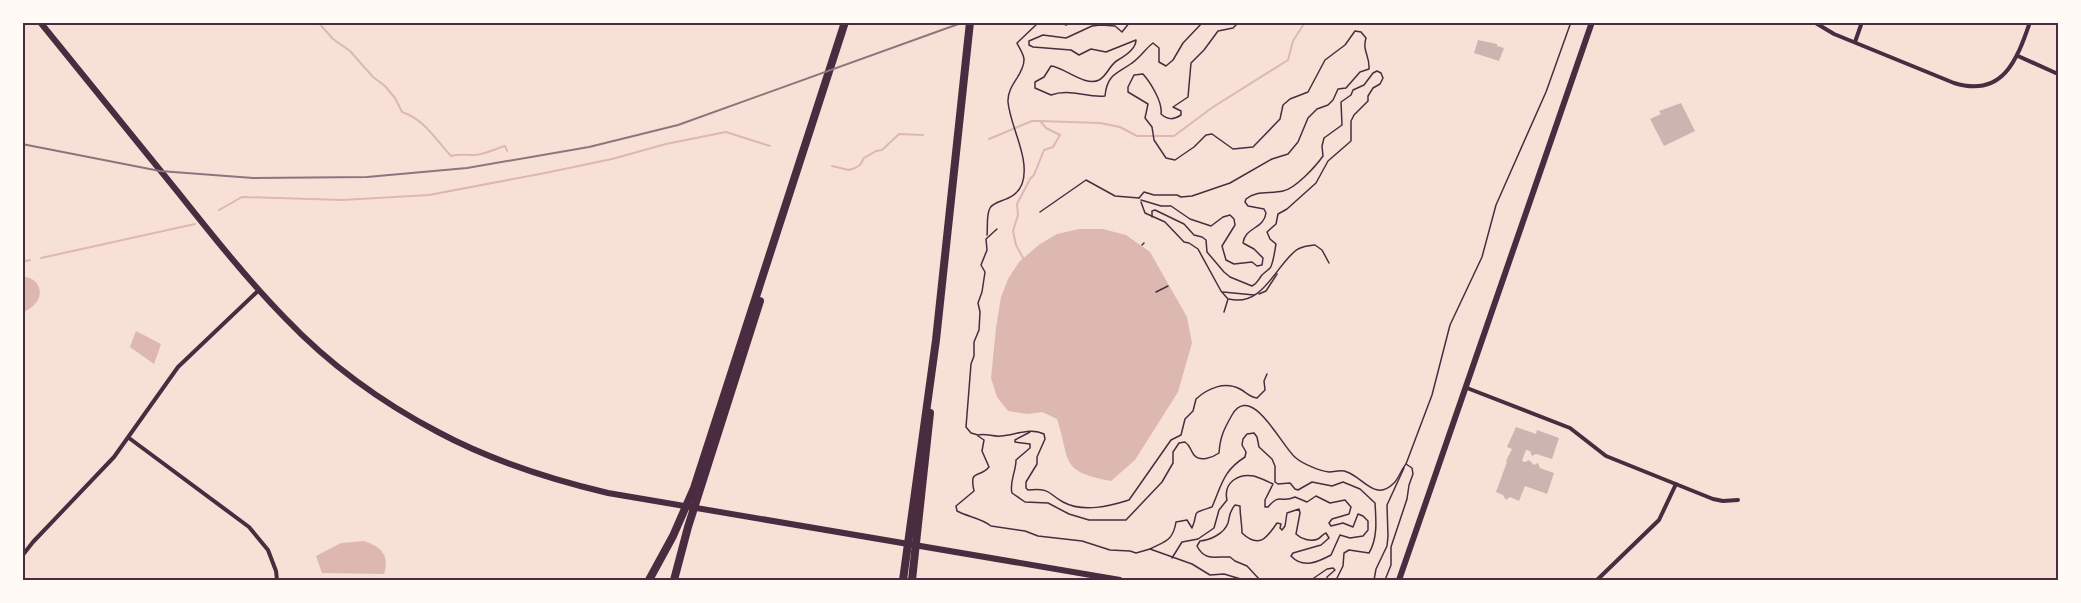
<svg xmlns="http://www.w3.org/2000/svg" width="2081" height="603" font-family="Helvetica,sans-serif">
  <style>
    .water { fill: #dcb8b0 }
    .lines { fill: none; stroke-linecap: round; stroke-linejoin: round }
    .stream { stroke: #dcb8b0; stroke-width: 2 }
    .building { fill: #ccb4b1 }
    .path { stroke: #4a2c40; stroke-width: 1.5 }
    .minor { stroke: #4a2c40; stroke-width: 4 }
    .secondary { stroke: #4a2c40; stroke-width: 6 }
    .motorway { stroke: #4a2c40; stroke-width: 8 }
    .rail { stroke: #8f747c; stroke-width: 2 }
    .neatline { fill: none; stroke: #4a2c40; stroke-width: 2 }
  </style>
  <rect width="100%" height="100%" fill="#f7e1d7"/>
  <g class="water">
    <path d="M1079,229H1103L1126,235L1150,252L1187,317L1192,343L1178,392L1135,460L1111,481C1059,471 1071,462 1057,419L1042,412L1027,414L1008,411L997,397L991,378L996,328L1001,297L1008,279L1019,262L1040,244L1057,234Z"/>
    <path d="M23,277C37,276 46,293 35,304C32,308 26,310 23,313Z"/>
    <polygon points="136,331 161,344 154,364 130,347"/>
    <path d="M364,541C381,547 390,555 384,574L322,573L316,556L341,543Z"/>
  </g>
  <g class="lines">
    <g class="stream">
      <path d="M318,22L333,39L350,51L373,77L385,86L395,98L402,112C424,119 436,140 451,156C458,154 464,155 471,155C483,156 494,149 505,146L507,151"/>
      <polyline points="989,139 1032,121 1040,121 1100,123 1120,127 1137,136 1174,136 1213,107 1288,60 1293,41 1305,22"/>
      <polyline points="832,166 849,170 855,168 860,165 864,158 876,151 882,150 899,134 923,135"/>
      <polyline points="219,210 242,197 342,200 429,195 545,173 612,159 666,144 726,132 770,146"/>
      <polyline points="41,258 195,224"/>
      <polyline points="1023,258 1016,245 1013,231 1018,215 1017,204 1030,179 1034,175 1044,150 1053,147 1060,135 1046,128 1041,122"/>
      <polyline points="22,262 30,260"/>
    </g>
  </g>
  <g class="building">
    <polygon points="1478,40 1497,44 1497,46 1504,48 1499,61 1474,53"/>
    <polygon points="1681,103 1695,131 1664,146 1650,119 1661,114 1659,111"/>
    <polygon points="1516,427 1536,434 1537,430 1559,438 1552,459 1536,454 1532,456 1530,451 1526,450 1522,461 1525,462 1529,460 1534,465 1538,463 1540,468 1554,473 1547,494 1525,486 1519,501 1510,497 1506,500 1503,495 1496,492 1507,462 1506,461 1512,449 1507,447"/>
  </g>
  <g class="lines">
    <g class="path">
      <polyline points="1061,22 1066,25 1071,22"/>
      <path d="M1130,22L1122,32L1115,26L1101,25L1092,26L1066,38L1043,35L1029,41V45L1033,47L1071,50L1079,55L1091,49L1106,52L1136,40C1136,49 1125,56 1118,60C1109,65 1108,75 1099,80C1085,87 1064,67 1051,66L1044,77L1035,82V88L1051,95C1070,88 1086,98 1105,96C1107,74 1117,74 1132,63C1140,58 1146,48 1153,43L1159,48V62L1166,66L1173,60L1183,43L1203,22"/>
      <path d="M1139,198L1144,192L1154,195H1177L1181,197L1192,196L1230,183L1272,159L1288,154L1298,142L1308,118L1317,109L1328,105L1333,100L1338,89L1346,88L1360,72L1369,69C1370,56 1362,51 1366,38L1361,32L1355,31L1345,45L1325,60L1308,92L1290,99L1283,105L1280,119L1253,147L1233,149L1212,134L1206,135L1194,147L1175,160L1166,158L1154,140L1152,127L1145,118L1148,104L1128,92V87L1134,75L1143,74C1151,83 1163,103 1161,114C1168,120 1173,120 1181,115V111L1173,107L1188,97L1191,63L1204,50L1218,31L1233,28L1239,22"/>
      <path d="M1141,200L1161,206H1171L1190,219L1211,226L1223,217L1230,215L1234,219L1235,225L1222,246L1226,260L1234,264L1252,262L1257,266L1262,265L1263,258L1254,249L1243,243C1245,227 1264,229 1266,213L1264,209L1248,206L1245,202L1246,199C1256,190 1270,194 1283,191C1295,189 1316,166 1323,156L1322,146L1324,138L1342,125L1341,102L1351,95L1353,90L1364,85L1373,73L1377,71L1381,73L1383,78L1380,84L1373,88L1368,96V101L1354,115L1351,121V141L1328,161L1316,183L1287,209L1278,214L1276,224L1267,232L1270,239L1276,244C1275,249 1273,265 1270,268C1269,269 1263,274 1262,275C1258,280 1258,283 1252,286L1230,277L1224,272L1207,252L1206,240L1202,237L1194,235L1184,224L1155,210L1152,211V217"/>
      <polyline points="1141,202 1145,213 1165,222 1184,242 1189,243 1198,249 1221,291 1228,299 1224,312"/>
      <polyline points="1040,212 1086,180 1115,196 1139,198"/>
      <path d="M997,229L986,239L987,250L981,265L985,272L982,292L978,303L980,312L979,330L974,342V356L971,364L966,427L971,433L978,435C986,433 993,437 1001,436C1015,435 1031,427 1044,434L1045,439L1037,457V464L1026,482V488L1028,490C1051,488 1047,493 1063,502C1083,513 1110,506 1129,500L1171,440L1181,435L1185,419L1193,411L1196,399C1208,388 1225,381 1240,389C1247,393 1250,397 1257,398L1265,390L1264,381L1267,374"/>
      <path d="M987,235C988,227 986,215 990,208C995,199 1015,202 1022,184C1031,160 1010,126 1008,102C1007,85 1024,75 1024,60C1024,54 1019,48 1017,43L1039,22"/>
      <polyline points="1142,245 1144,243"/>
      <polyline points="1156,292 1168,286"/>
      <polyline points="1223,292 1254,295"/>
      <polyline points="1259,294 1266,291 1277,274"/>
      <path d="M1229,299C1261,307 1274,270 1293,253C1298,247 1307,246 1315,245L1322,250L1329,263"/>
      <path d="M1030,432L1015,440V442L1030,444V448L1016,460C1016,472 1009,482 1012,493L1025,502L1048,503L1069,514L1089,520H1126L1162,482L1173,463V452L1179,443L1185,442C1191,446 1190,450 1194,455C1200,462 1212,458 1219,453C1220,437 1224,429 1232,415C1252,381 1283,449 1296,458C1303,464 1320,471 1329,472C1336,472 1341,469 1347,472C1364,478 1375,502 1394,483C1399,478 1401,470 1406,464L1412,468L1413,474L1409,485L1407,499L1391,547V565L1385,580"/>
      <path d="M978,436L984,440L982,451L989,467C979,479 969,468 974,491L956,506L957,511C968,517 981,518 991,526L1025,531L1038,536L1082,541L1110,550L1130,551L1136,553L1150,549L1192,564L1210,575L1224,574L1244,580"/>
      <polyline points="1406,464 1432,395 1450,325 1482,257 1496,205 1546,92 1571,22"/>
      <path d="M1150,549C1165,541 1173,541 1176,522L1187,520L1192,528C1200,510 1188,515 1212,507C1222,484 1223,471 1245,457L1246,452L1242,445L1243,439L1247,434L1254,433L1257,437L1259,447L1272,459L1275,466V482L1278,484L1290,483L1295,489L1298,490L1312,482L1332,486L1343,482L1360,489L1375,503C1376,519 1378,538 1369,553L1349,550L1344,553L1343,566L1336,580"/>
      <path d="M1172,558L1182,542L1198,539L1214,528L1219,510L1227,500C1223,483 1238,473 1254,476C1260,478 1267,481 1273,484L1265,500V507H1268C1281,492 1280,504 1295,497L1307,502L1316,496L1330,503L1345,500L1351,507L1349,514L1332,519L1329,523L1331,526L1343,523L1353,527L1358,514L1363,516L1368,521V530L1363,536L1350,538L1340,535L1331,555C1318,562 1303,569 1291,556L1293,553L1321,545L1329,538L1326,533C1323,534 1321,537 1318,539C1311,542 1301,539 1296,534L1300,513L1299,509L1287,513L1285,526L1282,530L1280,528L1281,524L1277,523C1267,538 1259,549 1242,533C1242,524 1240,516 1240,506L1235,505C1229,512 1230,515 1228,523C1224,534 1210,540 1200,541L1197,546C1205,562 1216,556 1230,557L1235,561L1247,566L1260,580H1274"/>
      <polyline points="1311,580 1327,569 1333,568 1335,570 1327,577 1327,580"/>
      <polyline points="1374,580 1376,569 1387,546 1388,536 1387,505 1404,468"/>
    </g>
    <g class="minor">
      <path d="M1814,22L1834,34L1954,83C2003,98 2017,60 2030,22"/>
      <polyline points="1855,42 1862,22"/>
      <polyline points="2018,56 2058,74"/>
      <polyline points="1467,388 1570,428 1606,456 1713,499 1723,501 1738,500"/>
      <polyline points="129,438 249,527 268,550 276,571 277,580"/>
      <polyline points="22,556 33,542 114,457 178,367 259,290"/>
      <polyline points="1597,580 1659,520 1676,484"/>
    </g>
    <g class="secondary">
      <path d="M40,22C86,78 131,135 177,191C212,235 247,279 286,319C329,364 383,403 438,432C492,461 549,479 608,493L1120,580"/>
      <polyline points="1399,580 1592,22"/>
    </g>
    <g class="motorway">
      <polyline points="649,580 673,536 694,488 845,22"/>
      <polyline points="674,580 688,527 760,301"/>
      <polyline points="903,580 936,340 970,22"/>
      <polyline points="912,580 930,413"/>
    </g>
    <polyline class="rail" points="22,144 160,171 253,178 367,177 467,168 589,147 678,125 964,22"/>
  </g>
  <rect width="2081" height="603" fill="none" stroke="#fffaf5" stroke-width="48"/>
  <rect x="24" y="24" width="2033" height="555" class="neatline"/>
</svg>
